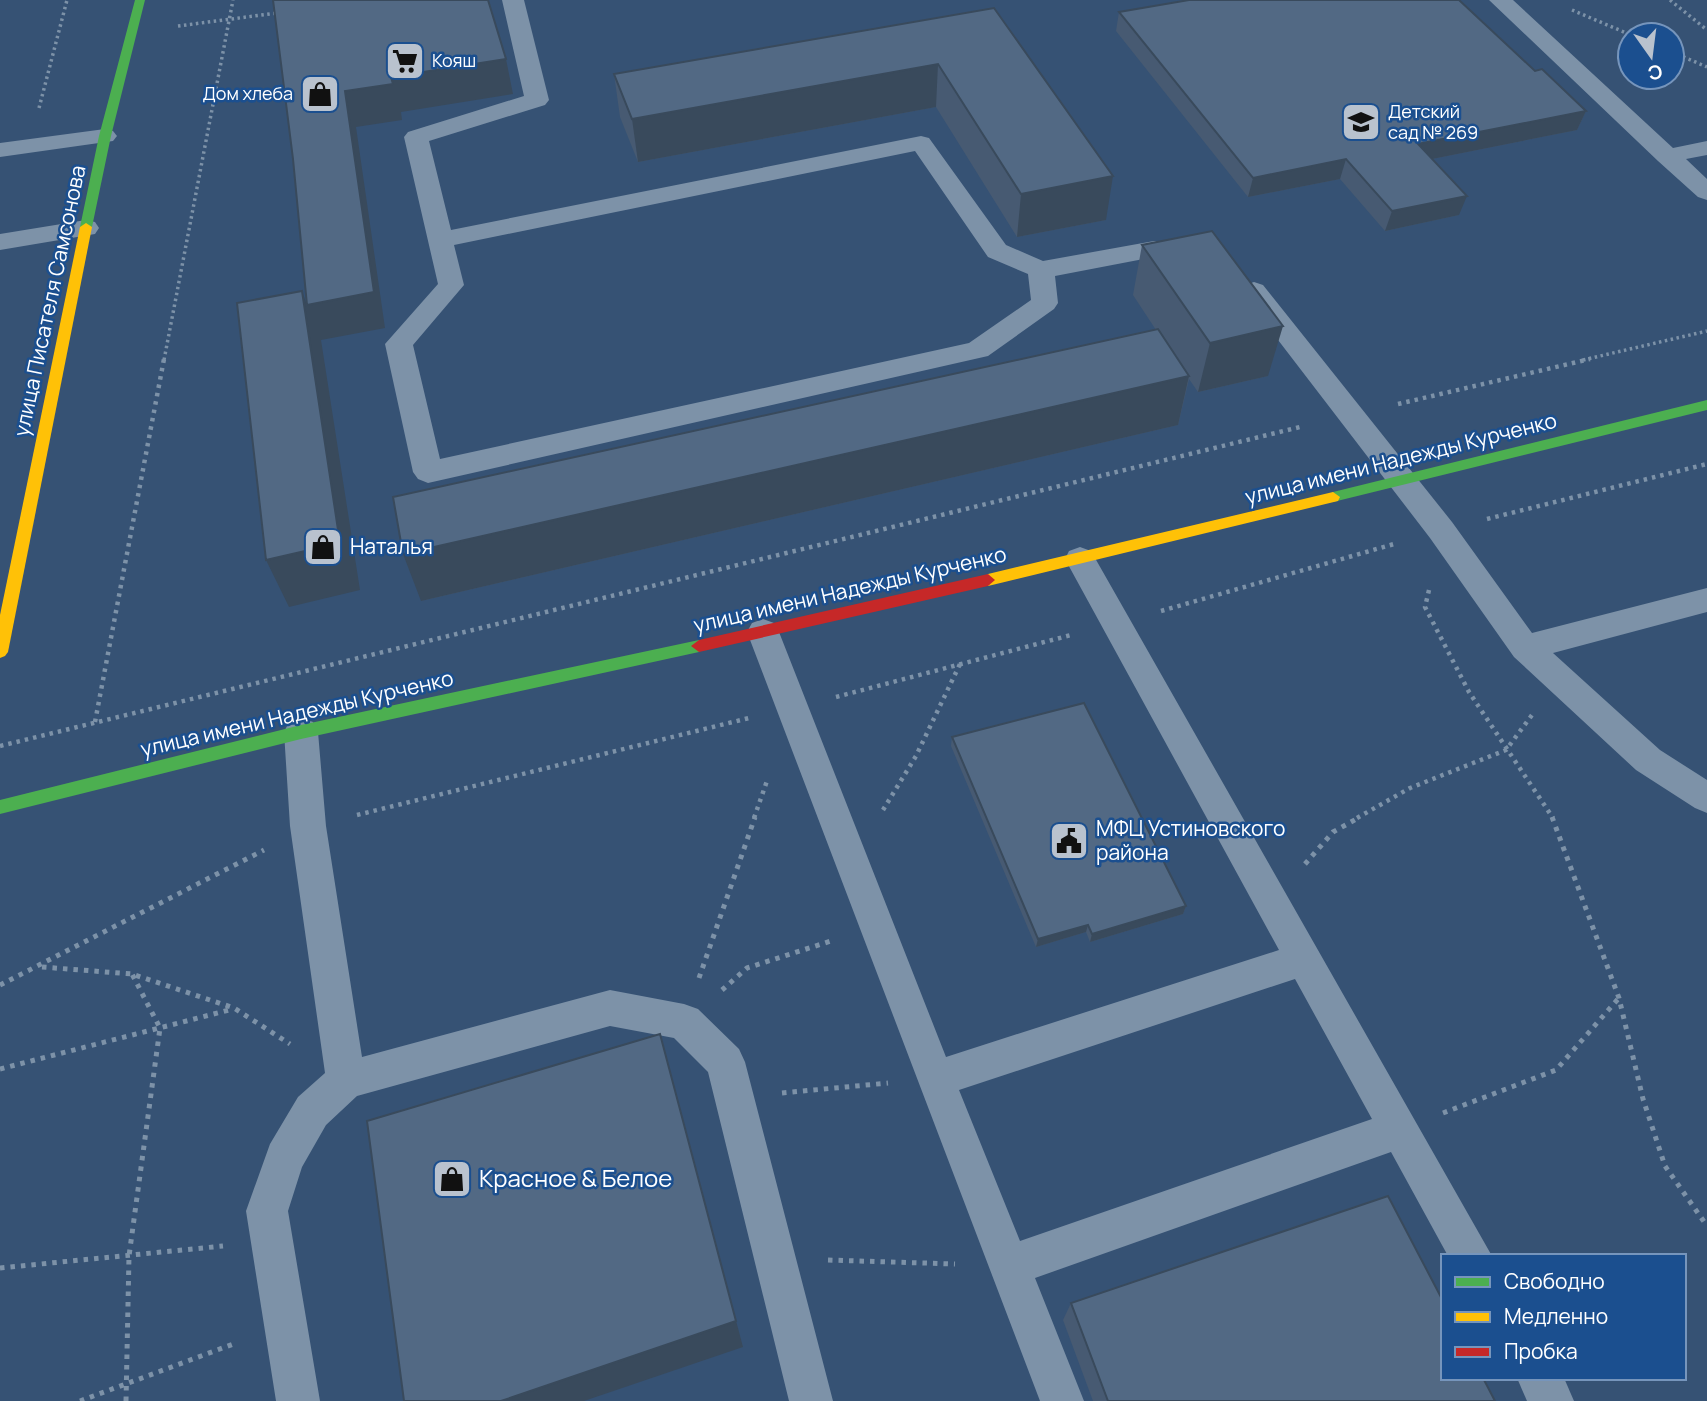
<svg xmlns="http://www.w3.org/2000/svg" width="1707" height="1401" font-family="Manrope,sans-serif">
  <style>
    .lines { fill: none; stroke-linecap: round; stroke-linejoin: round }
    .path-far2 { stroke: #7d92a8; stroke-width: 3.5; stroke-dasharray: 2.5 3.5; stroke-linecap: butt }
    .path-far1 { stroke: #7d92a8; stroke-width: 4.5; stroke-dasharray: 3.5 5; stroke-linecap: butt }
    .path { stroke: #7d92a8; stroke-width: 5; stroke-dasharray: 4.5 6; stroke-linecap: butt }
    .lane { fill: #7d92a8; fill-rule: evenodd }
    .fast { fill: #4caf50; fill-rule: evenodd }
    .slow { fill: #ffc107; fill-rule: evenodd }
    .jam { fill: #c62828; fill-rule: evenodd }
    .wall { fill: #475a72 }
    .shaded-wall { fill: #394a5c }
    .building { fill: #526984; stroke: #394a5c; stroke-width: 2 }
    .labels { text-anchor: middle; stroke-width: 5; stroke-linejoin: round; paint-order: stroke }
    .far-poi-label { font-size: 18px; fill: #fff; stroke: #1b4f8f; text-anchor: start }
    .street-label { font-size: 21px; fill: #fff; stroke: #1b4f8f }
    .poi-label { font-size: 21px; fill: #fff; stroke: #1b4f8f; text-anchor: start }
    .near-poi-label { font-size: 24px; fill: #fff; stroke: #1b4f8f; text-anchor: start }
  </style>
  <rect width="100%" height="100%" fill="#365274"/>
  <g class="lines">
    <g class="path-far2">
      <polyline points="1670,0 1707,30"/>
      <polyline points="1572,10 1631,35"/>
      <polyline points="178,26 277,13"/>
      <polyline points="1672,52 1707,67"/>
      <polyline points="39,108 67,0"/>
      <polyline points="164,360 233,0"/>
      <polyline points="1583,360 1707,331"/>
    </g>
    <g class="path-far1">
      <polyline points="1398,404 1590,359"/>
      <polyline points="1487,519 1707,464"/>
      <polyline points="1429,590 1425,607 1469,692 1553,818"/>
      <polyline points="1161,611 1394,544"/>
      <polyline points="836,697 1071,635"/>
      <polyline points="95,722 164,359"/>
      <polyline points="0,746 1304,426"/>
      <polyline points="883,810 916,756 960,664"/>
      <polyline points="357,815 749,718"/>
      <polyline points="754,818 768,778"/>
      <polyline points="1357,818 1410,788 1506,750 1532,715"/>
    </g>
    <g class="path">
      <polyline points="1552,817 1619,998 1643,1099 1665,1166 1707,1226"/>
      <polyline points="1305,864 1333,832 1360,817"/>
      <polyline points="42,967 132,974 234,1008 290,1044"/>
      <polyline points="699,978 755,817"/>
      <polyline points="0,985 264,850"/>
      <polyline points="722,990 747,968 834,940"/>
      <polyline points="0,1069 233,1009"/>
      <polyline points="782,1093 888,1083"/>
      <polyline points="1443,1113 1556,1070 1618,999"/>
      <polyline points="828,1260 955,1264"/>
      <polyline points="0,1268 223,1246"/>
      <polyline points="80,1401 236,1343"/>
      <polyline points="126,1401 129,1256 160,1028 132,974"/>
    </g>
    <g class="lane">
      <path d="M502,0H524L549,100L545,105L429,141L451,230L921,136L929,138L1006,245L1043,261L1154,241L1194,247L1198,253L1194,259L1185,261L1154,257L1055,276L1058,303L1054,309L988,356L428,483L418,479L413,472L385,344L438,284L404,137L408,132L524,96ZM915,151L988,257L1028,274L1031,300L969,343L440,459L413,345L464,285L454,245Z"/>
      <polygon points="1489,0 1513,0 1673,148 1707,141 1707,155 1686,159 1707,179 1707,200 1698,197 1658,161"/>
      <polygon points="105,129 113,131 117,136 113,141 0,157 0,143"/>
      <polygon points="86,220 95,222 99,228 95,234 0,250 0,234"/>
      <polygon points="1254,282 1263,285 1452,522 1532,633 1707,588 1707,612 1553,653 1660,750 1707,780 1707,813 1695,808 1636,770 1514,657 1430,538 1245,297 1241,291 1245,285"/>
      <path d="M1080,547L1091,551L1492,1256H1448L1391,1152L1035,1278L1084,1401H1040L747,632L752,623L763,619L774,623L779,632L946,1057L1279,950L1065,559L1069,551ZM1295,979L1372,1119L1020,1241L959,1090Z"/>
      <polygon points="301,718 313,722 318,732 326,826 362,1057 610,990 684,1004 698,1009 739,1049 745,1062 833,1401 789,1401 708,1072 674,1038 610,1026 357,1096 326,1125 302,1167 288,1211 320,1401 276,1401 246,1211 270,1144 298,1097 325,1073 290,826 284,732 289,722"/>
      <polygon points="1517,1378 1564,1378 1574,1401 1527,1401"/>
    </g>
    <g class="fast">
      <polygon points="135,0 145,0 111,136 92,227 86,231 80,227 99,136"/>
      <polygon points="1707,400 1707,410 1333,502 1326,497 1333,492"/>
      <polygon points="699,640 707,646 699,652 301,739 0,814 0,800 301,725"/>
    </g>
    <g class="slow">
      <polygon points="86,223 92,227 8,652 5,656 0,658 0,615 80,227"/>
      <polygon points="1333,492 1340,497 1338,501 988,586 981,580 988,574"/>
    </g>
    <polygon class="jam" points="988,574 995,580 988,586 699,652 691,646 699,640"/>
  </g>
  <g class="wall">
    <polygon points="994,8 1106,220 1017,237 936,107 638,162 620,117 614,74"/>
    <polygon points="1119,12 1535,71 1586,111 1577,130 1432,159 1459,215 1385,231 1340,179 1248,197 1116,31"/>
    <polygon points="1142,245 1268,376 1198,392 1189,379 1178,425 421,601 1156,330 1133,295"/>
    <polygon points="952,737 1186,906 1183,914 1090,942 1086,932 1036,947 951,746"/>
    <polygon points="1071,1303 1495,1401 1093,1401 1063,1320"/>
  </g>
  <g class="shaded-wall">
    <polygon points="506,59 513,94 401,112 402,120 356,127 385,328 321,340 360,590 289,607 266,560 302,291 307,305 345,91 391,77"/>
    <polygon points="938,64 936,107 638,162 632,119"/>
    <polygon points="1586,111 1577,130 1412,163 1418,144"/>
    <polygon points="1346,159 1340,179 1248,197 1253,178"/>
    <polygon points="1113,176 1106,220 1017,237 1021,194"/>
    <polygon points="1467,196 1459,215 1385,231 1392,211"/>
    <polygon points="1283,326 1268,376 1198,392 1210,343"/>
    <polygon points="1189,376 1178,425 421,601 403,554"/>
    <polygon points="1186,906 1183,914 1090,942 1092,934"/>
    <polygon points="1088,925 1086,932 1036,947 1038,939"/>
    <polygon points="670,1071 743,1347 584,1401 501,1401"/>
  </g>
  <g class="building">
    <polygon points="273,0 488,0 506,59 391,77 393,84 345,91 374,292 307,305 293,159"/>
    <polygon points="1189,0 1459,0 1535,71 1542,69 1586,111 1418,144 1467,196 1392,211 1346,159 1253,178 1119,12"/>
    <polygon points="994,8 1113,176 1021,194 938,64 632,119 614,74"/>
    <polygon points="1212,231 1283,326 1210,343 1142,245"/>
    <polygon points="302,291 340,543 266,560 237,303"/>
    <polygon points="1158,329 1189,376 403,554 393,497"/>
    <polygon points="1084,703 1186,906 1092,934 1088,925 1038,939 952,737"/>
    <polygon points="660,1034 736,1321 501,1401 404,1401 367,1121"/>
    <polygon points="1388,1196 1443,1301 1443,1378 1483,1378 1495,1401 1108,1401 1071,1303"/>
  </g>
  <defs>
    <g id="supermarket-square" transform="scale(2.0125)"><rect x="-9" y="-9" width="18" height="18" rx="4" fill="#b9c2ce" stroke="#1b4f8f"/><path d="M-6-5.5h2.5l.6 2H6L4.5 2H-2.5L-4.4-4H-6ZM-1.5 3.2a1.3 1.3 0 1 0 .1 0ZM3 3.2a1.3 1.3 0 1 0 .1 0Z" fill="#111"/></g>
    <g id="shop-square" transform="scale(2.0125)"><rect x="-9" y="-9" width="18" height="18" rx="4" fill="#b9c2ce" stroke="#1b4f8f"/><path d="M-5-2.5h2.3a2.7 3.5 0 0 1 5.4 0H5L5.5 6h-11ZM-1.5-2.5h3a1.5 2.3 0 0 0-3 0Z" fill="#111"/></g>
    <g id="school-square" transform="scale(2.0125)"><rect x="-9" y="-9" width="18" height="18" rx="4" fill="#b9c2ce" stroke="#1b4f8f"/><path d="M0-5L7-2L0 1L-7-2ZM-4 1L0 2.5L4 1V4Q0 6-4 4Z" fill="#111"/></g>
    <g id="civic-square" transform="scale(2.0125)"><rect x="-9" y="-9" width="18" height="18" rx="4" fill="#b9c2ce" stroke="#1b4f8f"/><path d="M-.6-6.5H3V-4.5H.6V-3L4-1V1h2V6H-6V1h2V-1L-.6-3ZM-1.2 2.5V6h2.4V2.5Z" fill="#111"/></g>
  </defs>
  <g fill-rule="evenodd">
    <use href="#supermarket-square" x="405" y="61"/>
    <use href="#shop-square" x="320" y="94"/>
    <use href="#school-square" x="1361" y="122"/>
    <use href="#shop-square" x="323" y="547"/>
    <use href="#civic-square" x="1069" y="841"/>
    <use href="#shop-square" x="452" y="1179"/>
  </g>
  <g class="labels">
    <g class="far-poi-label">
      <text x="432" y="67">Кояш</text>
      <text x="293" y="100" text-anchor="end">Дом хлеба</text>
      <text x="1388" y="118">Детский<tspan x="1388" dy="21">сад № 269</tspan></text>
    </g>
    <g class="street-label">
      <text transform="translate(50 301) rotate(-78)" y="7">улица Писателя Самсонова</text>
      <text transform="translate(1401 459) rotate(-14)" y="7">улица имени Надежды Курченко</text>
      <text transform="translate(850 590) rotate(-13)" y="7">улица имени Надежды Курченко</text>
      <text transform="translate(297 714) rotate(-13)" y="7">улица имени Надежды Курченко</text>
    </g>
    <g class="poi-label">
      <text x="350" y="554">Наталья</text>
      <text x="1096" y="836">МФЦ Устиновского<tspan x="1096" dy="24">района</tspan></text>
    </g>
    <g class="near-poi-label">
      <text x="479" y="1187">Красное &amp; Белое</text>
    </g>
  </g>
  <rect x="1441" y="1254" width="245" height="126" fill="#1b4f8f" stroke="#7695bc" stroke-width="2"/>
  <rect x="1455" y="1277" width="35" height="10" fill="#4caf50" stroke="#7695bc" stroke-width="2"/>
  <text x="1504" y="1289" font-size="21" fill="#ffffff">Свободно</text>
  <rect x="1455" y="1312" width="35" height="10" fill="#ffc107" stroke="#7695bc" stroke-width="2"/>
  <text x="1504" y="1324" font-size="21" fill="#ffffff">Медленно</text>
  <rect x="1455" y="1347" width="35" height="10" fill="#c62828" stroke="#7695bc" stroke-width="2"/>
  <text x="1504" y="1359" font-size="21" fill="#ffffff">Пробка</text>
  <g transform="translate(1651 56) rotate(166)"><circle r="33" fill="#1b4f8f" stroke="#7695bc" stroke-width="2"/>
  <path d="M0-5L12 26L0 18L-12 26Z" fill="#b9c2ce"/>
  <text y="-10" font-size="19" font-weight="bold" text-anchor="middle" fill="#ffffff">С</text>
  </g>
</svg>
